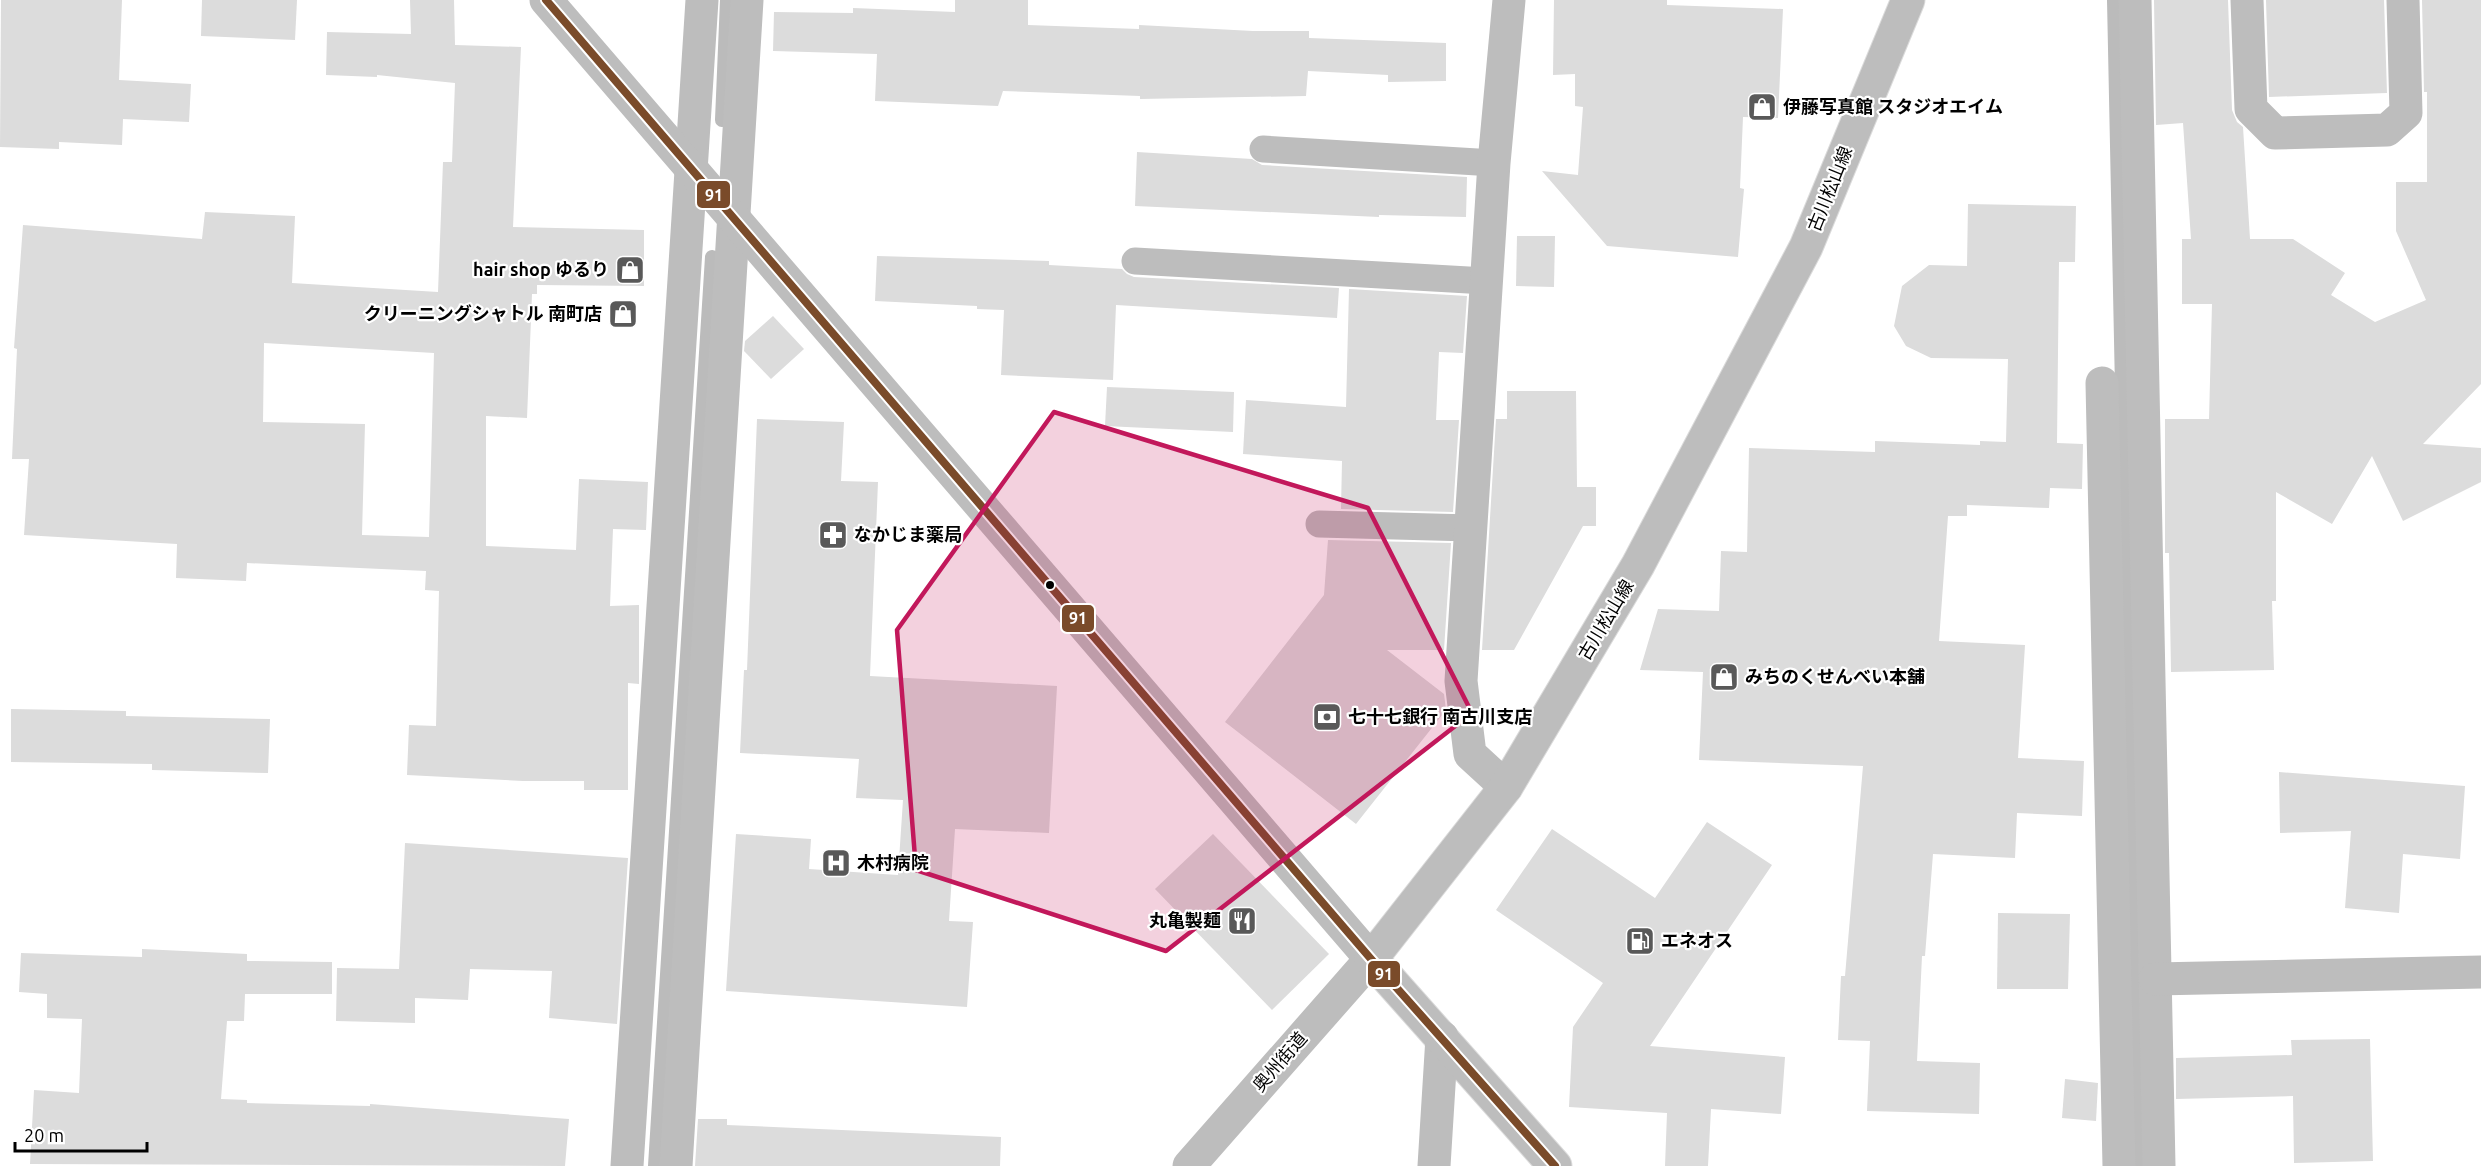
<svg xmlns="http://www.w3.org/2000/svg" width="2481" height="1166" font-family="Ubuntu,'Noto Sans JP',sans-serif">
  <style>
    .lines { fill: none; stroke-linecap: round; stroke-linejoin: round }
    .stream { stroke: #bbb; stroke-width: 14 }
    .building { fill: #dcdcdc; fill-rule: evenodd }
    .primary-casing { stroke: #dbdbdb; stroke-width: 35 }
    .service { stroke: #bdbdbd; stroke-width: 27 }
    .minor { stroke: #bdbdbd; stroke-width: 33 }
    .tertiary { stroke: #bdbdbd; stroke-width: 33 }
    .primary { stroke: #bdbdbd; stroke-width: 33 }
    .bus-1-casing { stroke: #fff; stroke-width: 12 }
    .bus-1 { stroke: #7a4b2a; stroke-width: 8 }
    .marked { fill: #c2185b; fill-opacity: 0.2; stroke: #c2185b; stroke-width: 4.5; stroke-linejoin: round }
    .bus-dot { fill: #000; stroke: #fff; stroke-width: 2 }
    .labels { text-anchor: middle; stroke-width: 4.5; stroke-linejoin: round; paint-order: stroke }
    .poi-label { font-size: 18px; font-weight: bold; fill: #000; stroke: #fff; text-anchor: start }
    .street-label { font-size: 18px; fill: #000; stroke: #fff }
    .line-badge { stroke: #fff; stroke-width: 2 }
    .badge-label { font-size: 16px; text-anchor: middle; font-weight: bold; fill: #fff }
  </style>
  <rect width="100%" height="100%" fill="#fff"/>
  <g class="lines">
    <g class="stream">
      <polyline points="2114,0 2138,1166"/>
      <polyline points="722,120 727,0"/>
      <polyline points="655,1166 712,257"/>
    </g>
  </g>
  <g class="building">
    <polygon points="1,0 122,0 119,80 191,84 189,122 123,119 122,145 59,142 59,149 0,147"/>
    <polygon points="202,0 297,0 295,40 201,36"/>
    <path d="M410,0H454L455,45L521,47L513,227L644,230V286L537,285V294H532L527,418L486,416V546L576,550L579,479L648,482L646,530L613,529L610,606L639,605V684L628,683V790H584V781H523L407,775L409,725L436,726L439,591L425,590L426,571L247,563L246,581L176,578L177,544L24,535L29,459H12L17,349L14,348L23,225L202,239L205,212L295,216L292,283L438,292L443,162H452L455,83L377,75V77L326,75L327,32L411,34ZM264,343L434,353L429,537L362,535L365,424L263,422Z"/>
    <polygon points="955,0 1028,0 1028,25 1139,29 1139,25 1253,31 1309,31 1309,38 1446,43 1446,81 1388,82 1388,75 1308,71 1306,96 1140,99 1140,96 1003,91 998,106 875,101 877,54 773,51 774,12 853,13 853,8 955,12"/>
    <polygon points="1554,0 1667,0 1667,5 1783,9 1778,118 1743,117 1740,188 1744,189 1738,257 1607,246 1542,171 1578,175 1583,107 1575,106 1575,74 1553,75"/>
    <polygon points="2154,0 2228,0 2232,110 2237,122 2243,127 2250,239 2293,239 2345,273 2331,295 2375,322 2426,300 2396,231 2396,182 2427,182 2427,92 2424,92 2422,0 2481,0 2481,384 2423,444 2481,448 2481,482 2403,521 2372,456 2332,524 2276,492 2276,601 2272,601 2274,670 2171,672 2169,553 2165,553 2165,419 2209,419 2212,304 2182,304 2182,239 2191,239 2183,123 2156,125"/>
    <polygon points="2266,0 2384,0 2387,93 2269,97"/>
    <polygon points="1137,152 1252,159 1262,165 1467,177 1466,217 1379,215 1379,217 1135,206"/>
    <polygon points="1968,204 2076,206 2075,262 2059,262 2057,443 2083,444 2082,489 2050,488 2049,508 1967,505 1967,516 1948,516 1939,641 2025,645 2018,758 2084,761 2082,816 2017,813 2015,858 1933,854 1925,956 1922,956 1917,1061 1980,1063 1979,1114 1867,1111 1870,1041 1838,1040 1841,976 1845,976 1863,766 1699,760 1703,672 1640,670 1658,609 1719,611 1721,551 1747,552 1749,448 1875,452 1875,441 1980,445 1980,441 2006,442 2008,359 1931,358 1906,346 1894,326 1902,286 1929,265 1967,266"/>
    <polygon points="1517,236 1555,236 1554,287 1516,286"/>
    <polygon points="877,256 1049,261 1049,265 1122,269 1127,274 1134,277 1339,288 1337,318 1116,305 1113,380 1001,375 1004,310 977,309 977,306 875,301"/>
    <polygon points="1349,289 1467,296 1463,353 1439,352 1436,420 1459,420 1453,512 1341,509 1342,461 1243,454 1246,400 1346,407"/>
    <polygon points="773,316 804,349 771,379 744,351 745,341"/>
    <polygon points="1107,387 1234,392 1233,432 1105,426"/>
    <polygon points="1507,391 1576,391 1577,487 1596,487 1596,526 1583,526 1514,650 1482,650 1496,419 1507,419"/>
    <polygon points="757,419 844,422 841,481 878,482 870,676 1057,686 1049,833 955,829 949,921 973,922 967,1007 726,991 736,834 811,839 809,869 898,875 903,800 856,798 859,759 740,753 744,670 747,670"/>
    <polygon points="1328,540 1451,543 1444,650 1387,650 1444,694 1446,710 1356,824 1225,722 1324,595"/>
    <polygon points="11,709 126,711 126,716 270,719 268,773 152,770 152,764 11,762"/>
    <polygon points="2279,772 2465,786 2460,859 2403,854 2399,913 2345,908 2351,831 2280,833"/>
    <polygon points="1707,822 1772,865 1650,1046 1785,1057 1781,1114 1711,1109 1708,1166 1665,1166 1667,1113 1569,1107 1573,1027 1603,983 1496,910 1552,829 1655,898"/>
    <polygon points="1213,834 1329,954 1272,1010 1155,889"/>
    <polygon points="405,843 628,858 617,1024 549,1018 552,971 470,969 468,1000 415,998 415,1023 336,1021 337,968 399,969"/>
    <polygon points="1998,913 2070,914 2068,989 1997,989"/>
    <polygon points="142,949 247,954 247,961 332,962 332,994 245,994 244,1021 227,1021 221,1099 247,1100 247,1103 370,1106 370,1104 569,1119 565,1166 30,1164 34,1090 79,1093 82,1019 47,1018 47,994 19,992 21,953 142,957"/>
    <polygon points="2370,1039 2373,1161 2294,1163 2293,1096 2176,1099 2176,1058 2292,1055 2291,1040"/>
    <polygon points="2065,1079 2098,1083 2096,1121 2062,1118"/>
    <polygon points="698,1119 727,1119 727,1125 1001,1137 1000,1166 695,1166"/>
  </g>
  <g class="lines">
    <g class="primary-casing">
      <polyline id="primary" points="1555,1166 1371,959 1506,787 1638,565 1806,247 1908,0"/>
    </g>
    <g class="service">
      <polyline points="1263,149 1494,163"/>
      <polyline points="1135,261 1486,281"/>
      <polyline points="1319,524 1471,528"/>
    </g>
    <g class="minor">
      <polyline points="2135,0 2159,1166"/>
      <polyline points="2247,0 2251,109 2275,133 2387,130 2406,113 2403,0"/>
      <polyline points="2102,383 2119,1166"/>
      <polyline points="1506,787 1470,754 1461,681 1494,163 1509,0"/>
      <polyline points="2155,979 2481,972"/>
      <polyline points="627,1166 702,0"/>
      <polyline points="676,1166 747,0"/>
      <polyline points="1434,1166 1442,1037"/>
    </g>
    <polyline class="tertiary" points="546,0 1371,959 1189,1166"/>
    <use href="#primary" class="primary"/>
    <g class="bus-1-casing">
      <polyline id="bus-1" points="546,0 1371,959 1555,1166"/>
    </g>
    <use href="#bus-1" class="bus-1"/>
  </g>
  <path class="marked" d="M1054,412L1368,508L1472,713L1166,951L916,870L897,630Z"/>
  <defs>
    <g id="shop-square" transform="scale(1.5)"><rect x="-9" y="-9" width="18" height="18" rx="4" fill="#595959" stroke="#fff"/><path d="M-5-2.5h2.3a2.7 3.5 0 0 1 5.4 0H5L5.5 6h-11ZM-1.5-2.5h3a1.5 2.3 0 0 0-3 0Z" fill="#fff"/></g>
    <g id="pharmacy-square" transform="scale(1.5)"><rect x="-9" y="-9" width="18" height="18" rx="4" fill="#595959" stroke="#fff"/><path d="M-2-6h4v4h4v4h-4v4h-4v-4h-4v-4h4Z" fill="#fff"/></g>
    <g id="bank-square" transform="scale(1.5)"><rect x="-9" y="-9" width="18" height="18" rx="4" fill="#595959" stroke="#fff"/><path d="M-6-4H6V4H-6ZM0-2.3a2.3 2.3 0 1 0 0 4.6a2.3 2.3 0 1 0 0-4.6Z" fill="#fff"/></g>
    <g id="hospital-square" transform="scale(1.5)"><rect x="-9" y="-9" width="18" height="18" rx="4" fill="#595959" stroke="#fff"/><path d="M-5-5h3v3.5h4V-5h3V5h-3V1.5h-4V5h-3Z" fill="#fff"/></g>
    <g id="restaurant-square" transform="scale(1.5)"><rect x="-9" y="-9" width="18" height="18" rx="4" fill="#595959" stroke="#fff"/><path d="M-5-6h1v4h1v-4h1v4h1v-4h1v5L-1.5 .5V6h-2V.5L-5-1ZM5-6V6H3V1.5H1.5Q1.5-4 5-6Z" fill="#fff"/></g>
    <g id="fuel-square" transform="scale(1.5)"><rect x="-9" y="-9" width="18" height="18" rx="4" fill="#595959" stroke="#fff"/><path d="M-5.5-6h7V0h2V4h1.3V-2.5L3-4.5l.8-.8L6-3V5H2.5V1h-1V6h-7ZM-4.2-4.7v3.2H.2V-4.7Z" fill="#fff"/></g>
  </defs>
  <g fill-rule="evenodd">
    <use href="#shop-square" x="1762" y="107"/>
    <use href="#shop-square" x="630" y="270"/>
    <use href="#shop-square" x="623" y="314"/>
    <use href="#pharmacy-square" x="833" y="535"/>
    <use href="#shop-square" x="1724" y="677"/>
    <use href="#bank-square" x="1327" y="717"/>
    <use href="#hospital-square" x="836" y="863"/>
    <use href="#restaurant-square" x="1242" y="921"/>
    <use href="#fuel-square" x="1640" y="941"/>
  </g>
  <circle class="bus-dot" cx="1050" cy="585" r="5"/>
  <g class="labels">
    <g class="poi-label">
      <text x="1783" y="113">伊藤写真館 スタジオエイム</text>
      <text x="609" y="276" text-anchor="end">hair shop ゆるり</text>
      <text x="602" y="320" text-anchor="end">クリーニングシャトル 南町店</text>
      <text x="854" y="541">なかじま薬局</text>
      <text x="1745" y="683">みちのくせんべい本舗</text>
      <text x="1348" y="723">七十七銀行 南古川支店</text>
      <text x="857" y="869">木村病院</text>
      <text x="1221" y="927" text-anchor="end">丸亀製麺</text>
      <text x="1661" y="947">エネオス</text>
    </g>
    <g class="street-label">
      <text transform="translate(1830 189) rotate(-68)" y="6">古川松山線</text>
      <text transform="translate(1606 620) rotate(-59)" y="6">古川松山線</text>
      <text transform="translate(1280 1062) rotate(-49)" y="6">奥州街道</text>
    </g>
  </g>
  <g class="line-badge">
    <rect x="696" y="180" width="35" height="29" rx="6" fill="#7a4b2a"/>
    <rect x="1061" y="604" width="34" height="29" rx="6" fill="#7a4b2a"/>
    <rect x="1367" y="960" width="34" height="28" rx="6" fill="#7a4b2a"/>
  </g>
  <g class="badge-label">
    <text x="714" y="201">91</text>
    <text x="1078" y="624">91</text>
    <text x="1384" y="980">91</text>
  </g>
  <path d="M15 1142v9h132v-9" fill="none" stroke="#000000" stroke-width="3"/>
  <text x="24" y="1142" font-size="18" fill="#000000" stroke="#ffffff" stroke-width="4.5" paint-order="stroke">20 m</text>
</svg>
